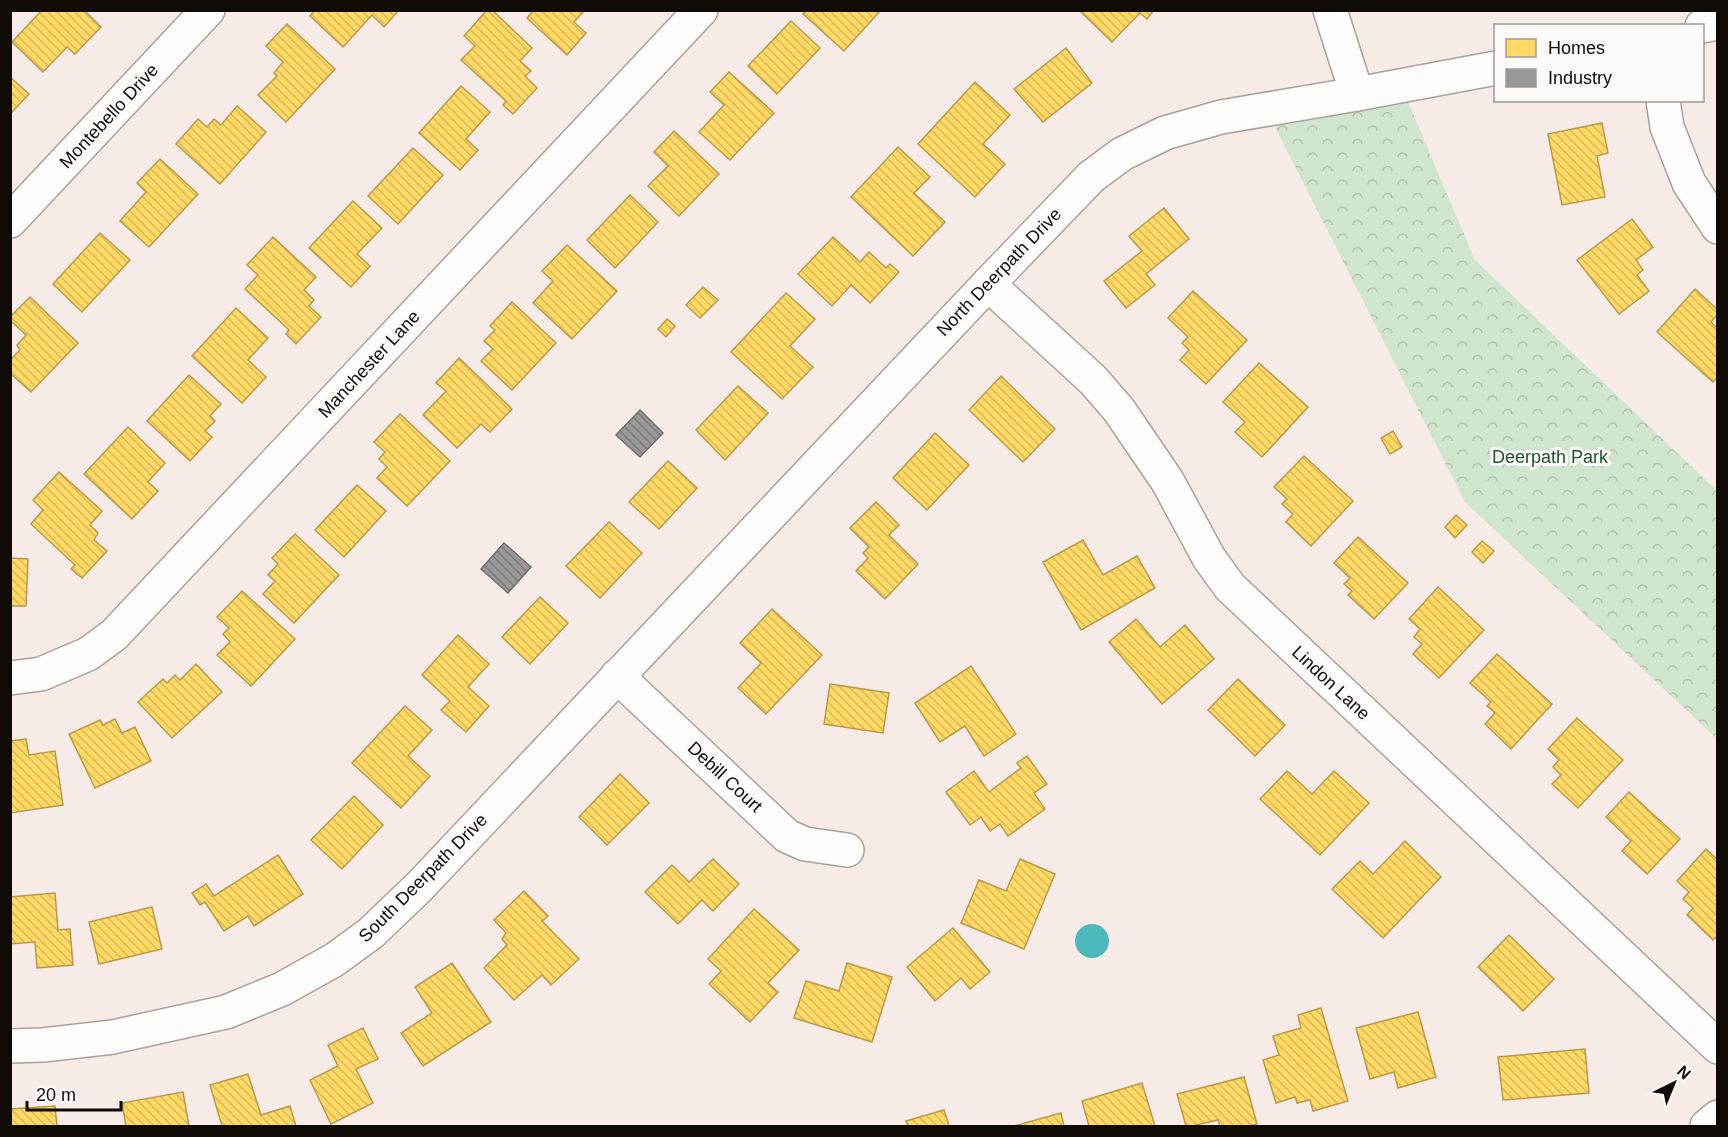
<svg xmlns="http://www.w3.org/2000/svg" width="1728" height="1137" font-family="Helvetica,sans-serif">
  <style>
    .forest { fill: url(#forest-crowns) }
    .water { fill: #4cb9bd }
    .homes { fill: url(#homes-back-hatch); stroke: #b89b4a; stroke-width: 1.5 }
    .industry { fill: url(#industry-back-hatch); stroke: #706e6e; stroke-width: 1.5 }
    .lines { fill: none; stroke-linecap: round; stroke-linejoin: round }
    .minor-casing { stroke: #aaa19e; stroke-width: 36 }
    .minor { stroke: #fefcfb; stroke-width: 33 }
    .labels { text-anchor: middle; stroke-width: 6; stroke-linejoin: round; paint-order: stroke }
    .street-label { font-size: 18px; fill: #110b08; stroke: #fdf9f7 }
    .park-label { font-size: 18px; fill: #1b5430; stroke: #fdf9f7 }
  </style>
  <defs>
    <pattern id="forest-crowns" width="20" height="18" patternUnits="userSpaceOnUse" patternTransform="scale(1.5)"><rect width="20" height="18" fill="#d0e5cf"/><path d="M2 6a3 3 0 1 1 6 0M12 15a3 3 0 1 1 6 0" fill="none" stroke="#b2c3b0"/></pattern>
    <pattern id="homes-back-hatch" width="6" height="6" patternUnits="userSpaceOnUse" patternTransform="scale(1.5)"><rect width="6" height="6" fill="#ffd966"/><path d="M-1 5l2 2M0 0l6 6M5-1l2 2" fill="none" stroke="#dab957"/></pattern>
    <pattern id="industry-back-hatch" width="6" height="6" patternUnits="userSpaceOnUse" patternTransform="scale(1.5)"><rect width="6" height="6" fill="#999"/><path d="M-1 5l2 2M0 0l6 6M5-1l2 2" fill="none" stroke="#7b7b7b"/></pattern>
  </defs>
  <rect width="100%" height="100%" fill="#f6ebe6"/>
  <polygon class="forest" points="1408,102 1475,260 1717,491 1717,739 1465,502 1274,125"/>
  <circle class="water" cx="1092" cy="941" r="17"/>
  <g class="homes">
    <polygon points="42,10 84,10 101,27 75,54 67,47 43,72 12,42"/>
    <polygon points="315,10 399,10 384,27 372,15 343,47 310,16"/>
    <polygon points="487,10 492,10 532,48 520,61 531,71 525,76 537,88 513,114 503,105 506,101 461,60 475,46 464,36"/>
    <polygon points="534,10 585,10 574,22 586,33 567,55 527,18"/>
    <polygon points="806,10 881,10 844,51 803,14"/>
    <polygon points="1082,10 1154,10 1147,19 1140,13 1112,42 1081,12"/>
    <polygon points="791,21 820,48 777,94 748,66"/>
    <polygon points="287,24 335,69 286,122 258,95 277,76 274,73 283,62 266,46"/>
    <polygon points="1066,48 1092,83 1043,122 1014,89"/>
    <polygon points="729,72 774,113 730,160 699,132 724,105 710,92"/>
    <polygon points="10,77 29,94 10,114"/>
    <polygon points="975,82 1010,115 983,144 1005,164 975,197 918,144"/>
    <polygon points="461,86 490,112 466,139 478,150 460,170 419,133"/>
    <polygon points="237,106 266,132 220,184 176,144 198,119 207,127 214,119 221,125"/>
    <polygon points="1602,123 1608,153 1597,156 1605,197 1562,205 1548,134"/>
    <polygon points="674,131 719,174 679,216 648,186 668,166 654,152"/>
    <polygon points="898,147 930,177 914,193 945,222 913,256 851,197"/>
    <polygon points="413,148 443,175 398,224 368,196"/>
    <polygon points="160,159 198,194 149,247 120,221 146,192 137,183"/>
    <polygon points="630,195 658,222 615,268 587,240"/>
    <polygon points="353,201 382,228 357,254 370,266 351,287 309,248"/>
    <polygon points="1164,208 1189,239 1146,274 1155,285 1126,308 1104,281 1142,251 1129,236"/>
    <polygon points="1632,219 1653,247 1636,260 1643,270 1637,275 1649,291 1619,314 1577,260"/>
    <polygon points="100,233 130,260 82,312 53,284"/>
    <polygon points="273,237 316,277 304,290 314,300 309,306 321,317 296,344 286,334 289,330 245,289 258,275 247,265"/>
    <polygon points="833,237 860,262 869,252 886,268 890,264 899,272 870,303 851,285 832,306 798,274"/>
    <polygon points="567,245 617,291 572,339 533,303 553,281 542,271"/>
    <polygon points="703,287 718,300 700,318 686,305"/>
    <polygon points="1695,289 1718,310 1718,314 1711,322 1718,329 1718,377 1713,382 1657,332"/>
    <polygon points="1193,291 1247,340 1206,384 1180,360 1189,350 1182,343 1188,337 1168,318"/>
    <polygon points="786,293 815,319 790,346 813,367 782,399 731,352"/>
    <polygon points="30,297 78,343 31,392 10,373 10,360 20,350 17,345 26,335 10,320 10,317"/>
    <polygon points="512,302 556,343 512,390 481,361 493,349 484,341 495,330 490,326"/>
    <polygon points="236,308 268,338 248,360 266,377 242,403 192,356"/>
    <polygon points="667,319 675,326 666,337 658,329"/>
    <polygon points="459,358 512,409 490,432 481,424 457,448 423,415 446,391 436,383"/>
    <polygon points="1259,363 1308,407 1262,457 1235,432 1245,422 1223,402"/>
    <polygon points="189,375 221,404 210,416 215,421 205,431 212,437 190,461 147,421"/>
    <polygon points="1001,376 1055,429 1023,462 969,410"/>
    <polygon points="738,386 768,413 725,460 696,430"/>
    <polygon points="400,414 450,461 407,506 377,478 387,467 379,459 385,452 374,442"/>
    <polygon points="128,427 165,463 148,482 158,491 132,519 84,474"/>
    <polygon points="1393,431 1402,447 1390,454 1381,438"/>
    <polygon points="935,433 969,465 927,510 893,478"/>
    <polygon points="1304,456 1353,501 1311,546 1286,522 1293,514 1282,504 1287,499 1274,487"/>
    <polygon points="668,461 697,488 659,529 629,502"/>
    <polygon points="59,472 102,511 90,525 98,533 94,540 107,551 82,578 71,569 75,565 31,524 43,510 33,500"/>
    <polygon points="357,485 386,511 344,557 315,530"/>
    <polygon points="876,502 899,525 889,535 918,564 885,599 856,571 868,558 863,553 869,547 850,528"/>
    <polygon points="1456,515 1467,525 1455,538 1445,527"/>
    <polygon points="609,522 642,553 600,598 566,566"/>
    <polygon points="295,534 339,575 294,623 263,594 275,581 268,575 278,564 272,558"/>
    <polygon points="1358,537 1408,583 1374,619 1348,595 1352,591 1344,584 1350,578 1334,563"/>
    <polygon points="1083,540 1103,575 1137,556 1155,588 1081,630 1043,562"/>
    <polygon points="1482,541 1494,551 1483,563 1472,552"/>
    <polygon points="10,558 28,559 26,606 10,606"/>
    <polygon points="1438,587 1484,630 1439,678 1413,654 1422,644 1414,637 1420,629 1409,619"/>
    <polygon points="242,591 295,639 251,686 217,655 230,642 223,634 229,628 217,617"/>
    <polygon points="540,597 568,623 530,664 502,637"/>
    <polygon points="772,609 822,655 766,714 738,688 761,663 740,643"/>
    <polygon points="1136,619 1160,647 1185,625 1214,659 1162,704 1109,642"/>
    <polygon points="458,635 489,664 468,687 489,706 466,732 441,710 450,701 422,675"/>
    <polygon points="1497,654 1552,704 1511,749 1485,724 1495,713 1487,706 1491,702 1470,683"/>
    <polygon points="196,664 222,692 172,738 138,702 163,679 167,683 175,675 180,680"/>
    <polygon points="971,666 1016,734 984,756 965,726 940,742 915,703"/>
    <polygon points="1238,679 1285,725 1255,756 1208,710"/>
    <polygon points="830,684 889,693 883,733 824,724"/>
    <polygon points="405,706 432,730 408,756 430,776 401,808 352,763"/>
    <polygon points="1577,718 1623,760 1578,808 1552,784 1561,775 1553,767 1559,760 1548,749"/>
    <polygon points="115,719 122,733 135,727 151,761 95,788 69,734 100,720 103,725"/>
    <polygon points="26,739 29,755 55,751 63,805 10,813 10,741"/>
    <polygon points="1027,756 1047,784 1034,793 1045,809 1008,836 1000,824 990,831 981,817 970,825 946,792 974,771 989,792 1021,768 1017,763"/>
    <polygon points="1287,771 1312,794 1334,771 1369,803 1320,855 1260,799"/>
    <polygon points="620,774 649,803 607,845 579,817"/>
    <polygon points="1629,792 1680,839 1647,874 1622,851 1631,841 1606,817"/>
    <polygon points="354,796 383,825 342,869 311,840"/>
    <polygon points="1405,841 1441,877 1383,938 1332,889 1360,861 1373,874"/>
    <polygon points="1706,849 1718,860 1718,935 1713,940 1687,915 1693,908 1683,899 1689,892 1677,881"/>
    <polygon points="278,855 303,894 254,926 248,916 224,931 205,902 200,905 192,893 206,884 214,896"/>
    <polygon points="713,859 739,884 713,911 702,900 678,924 645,892 672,865 689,882"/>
    <polygon points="1020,859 1055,874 1024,949 961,923 979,880 1006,891"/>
    <polygon points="524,891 548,916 542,921 579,959 551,985 542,975 514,1000 484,968 507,945 502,939 506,933 494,920"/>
    <polygon points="55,893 58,930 70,929 73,965 37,968 35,942 10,944 10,897"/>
    <polygon points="152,907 162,949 99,964 89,922"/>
    <polygon points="754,909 799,950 768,983 778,992 750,1022 709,984 721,971 708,959"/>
    <polygon points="953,928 990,972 970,989 961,978 935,1001 907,967"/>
    <polygon points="1509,935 1554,979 1523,1011 1478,967"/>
    <polygon points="452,963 491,1022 423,1066 401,1033 432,1013 415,987"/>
    <polygon points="847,963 892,977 872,1042 794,1018 806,981 839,991"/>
    <polygon points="1321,1008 1348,1101 1313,1111 1310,1100 1297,1103 1295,1097 1276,1103 1263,1060 1279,1055 1273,1036 1301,1028 1298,1015"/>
    <polygon points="1418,1012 1436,1077 1398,1088 1394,1072 1370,1079 1356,1028"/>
    <polygon points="363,1028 378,1059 356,1069 373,1103 331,1124 310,1080 338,1066 328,1045"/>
    <polygon points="1585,1049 1589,1093 1503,1100 1498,1057"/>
    <polygon points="248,1074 261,1115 290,1106 296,1126 222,1126 210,1085"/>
    <polygon points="1244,1077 1257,1124 1248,1126 1220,1126 1218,1120 1192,1126 1186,1126 1177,1094"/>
    <polygon points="1142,1083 1155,1126 1089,1126 1082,1101"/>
    <polygon points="183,1092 189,1126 126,1126 122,1103"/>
    <polygon points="55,1106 57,1126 11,1126 10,1109"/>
    <polygon points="944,1110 949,1126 908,1126 906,1121"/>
    <polygon points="1061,1113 1064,1126 1014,1126"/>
  </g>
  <g class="industry">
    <polygon points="640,410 663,433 640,457 616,435"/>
    <polygon points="504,543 531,567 508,593 481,569"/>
  </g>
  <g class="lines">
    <g class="minor-casing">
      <g id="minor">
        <polyline points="1330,10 1357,94"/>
        <polyline points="1702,26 1718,23"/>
        <polyline points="1663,100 1667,127 1689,183 1718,227"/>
        <polyline points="10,221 208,10"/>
        <polyline points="988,284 1093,380 1119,410 1168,482 1209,558 1230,587 1718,1047"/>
        <polyline points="617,676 787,836 805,844 847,850"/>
        <polyline points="10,678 41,674 88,654 114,635 701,10"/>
        <polyline points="10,1046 43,1045 113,1037 226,1012 282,989 334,960 371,933 420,886 988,284 1091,177 1122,154 1165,133 1221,117 1357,94 1496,68"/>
        <polyline points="1707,1126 1718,1117"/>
      </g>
    </g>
    <use href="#minor" class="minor"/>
  </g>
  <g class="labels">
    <g class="street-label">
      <text transform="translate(109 116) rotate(-47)" y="6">Montebello Drive</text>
      <text transform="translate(999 272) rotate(-46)" y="6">North Deerpath Drive</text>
      <text transform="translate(369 364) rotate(-47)" y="6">Manchester Lane</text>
      <text transform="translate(1331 683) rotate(43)" y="6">Lindon Lane</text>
      <text transform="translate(725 777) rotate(43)" y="6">Debill Court</text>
      <text transform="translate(423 878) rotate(-45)" y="6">South Deerpath Drive</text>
    </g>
    <g class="park-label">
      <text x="1550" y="463">Deerpath Park</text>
    </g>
  </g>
  <rect width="1728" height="1137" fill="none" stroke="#110b08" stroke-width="24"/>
  <rect x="1494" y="24" width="210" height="78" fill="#fdf9f7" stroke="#9f9a97" stroke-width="1.5"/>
  <rect x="1506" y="39" width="30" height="18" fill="#ffd966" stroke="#9f9a97" stroke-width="1.5"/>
  <text x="1548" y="54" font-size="18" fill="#110b08">Homes</text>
  <rect x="1506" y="69" width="30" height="18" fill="#999999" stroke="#9f9a97" stroke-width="1.5"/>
  <text x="1548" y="84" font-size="18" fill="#110b08">Industry</text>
  <g transform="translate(1674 1083) rotate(43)" stroke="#fdf9f7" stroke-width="4.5" paint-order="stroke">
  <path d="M0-4.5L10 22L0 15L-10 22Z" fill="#110b08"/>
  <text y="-9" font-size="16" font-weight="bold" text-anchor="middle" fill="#110b08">N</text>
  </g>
  <path d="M27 1101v9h94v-9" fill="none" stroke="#110b08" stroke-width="3"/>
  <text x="36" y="1101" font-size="18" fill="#110b08" stroke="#fdf9f7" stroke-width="4.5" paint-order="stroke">20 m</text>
</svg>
